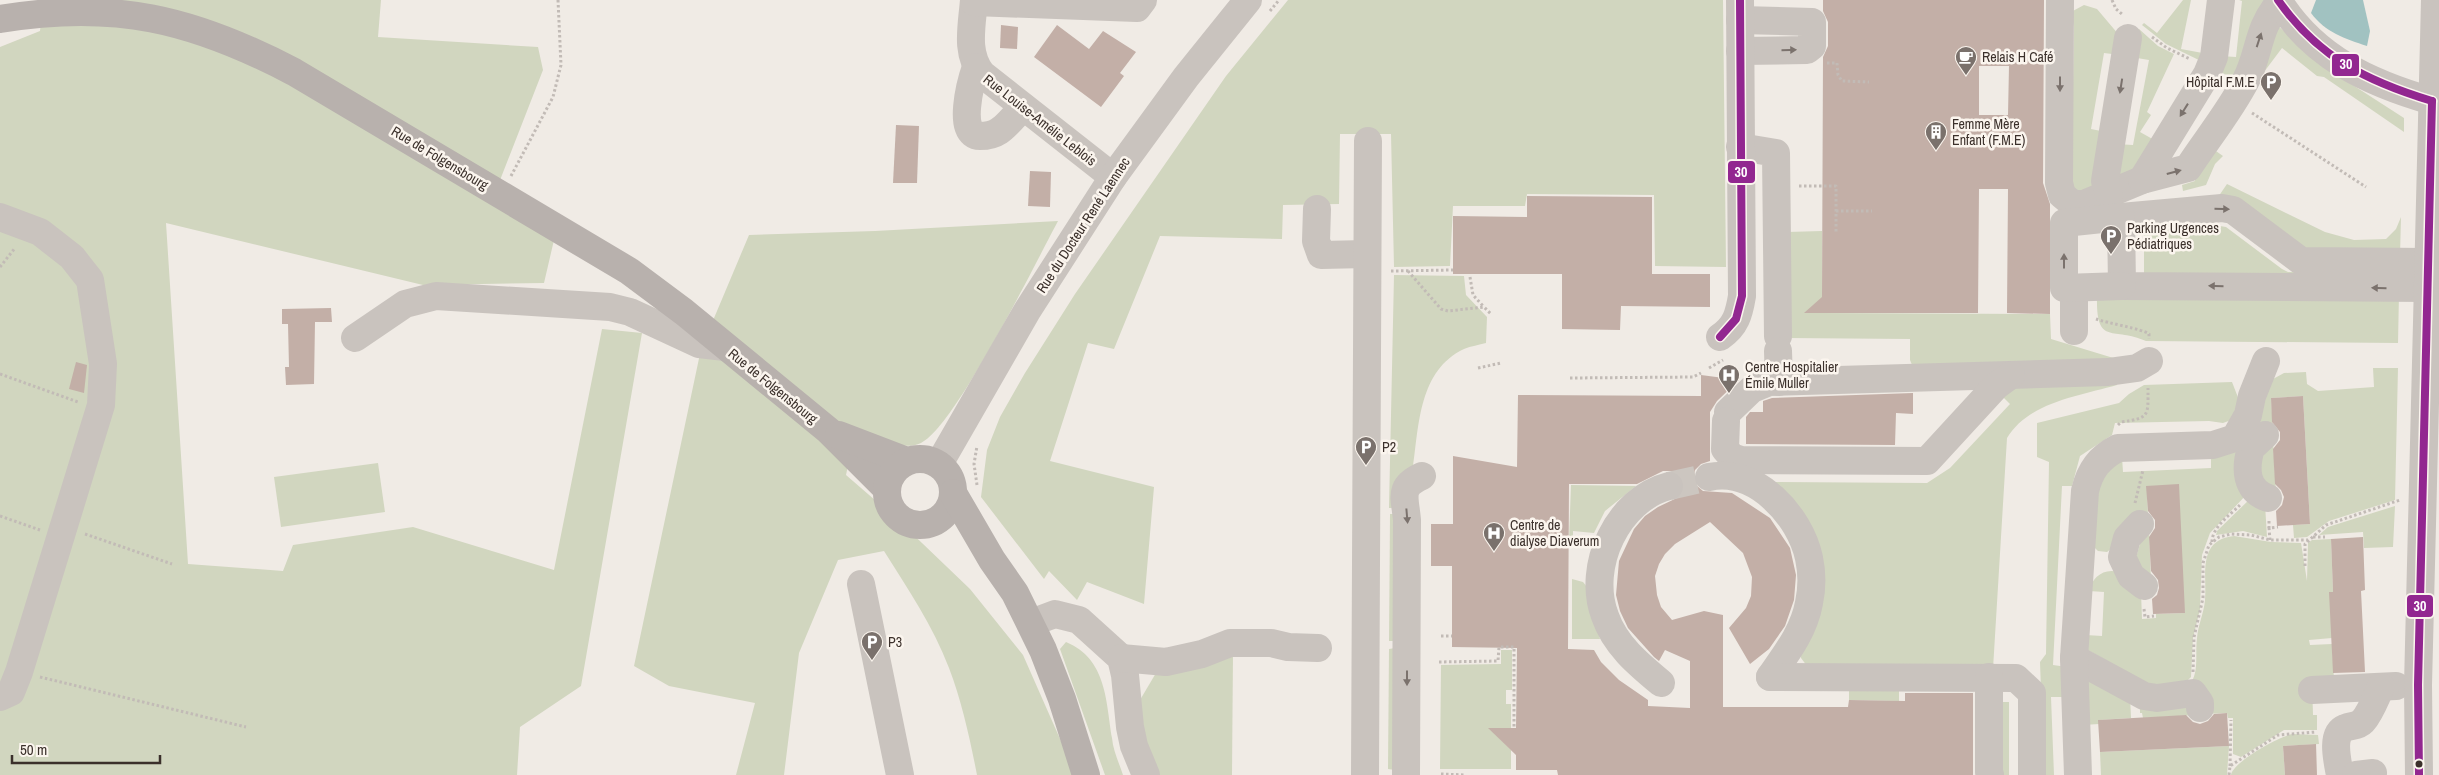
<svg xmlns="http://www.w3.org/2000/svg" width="2439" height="775" font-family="'Archivo Narrow',sans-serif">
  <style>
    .green { fill: #d1d6bf }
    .water { fill: #a1c2c1 }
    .building { fill: #c3afa7; fill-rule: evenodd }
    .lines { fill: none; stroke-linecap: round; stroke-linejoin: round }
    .minor-tunnel { stroke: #ccc6c0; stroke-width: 28; stroke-dasharray: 28 14; stroke-linecap: butt }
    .path { stroke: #c2bbb6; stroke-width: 3; stroke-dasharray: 2.5 2.5; stroke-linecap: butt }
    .minor { stroke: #c9c3be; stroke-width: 28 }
    .major { stroke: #b8b1ad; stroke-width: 28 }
    .minor-bridge { stroke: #c9c3be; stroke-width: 28 }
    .bus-1-casing { stroke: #fbf5ee; stroke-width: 11 }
    .bus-1 { stroke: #922790; stroke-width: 8 }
    .oneway { fill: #7b726d }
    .bus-dot { fill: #3b302b; stroke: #fbf5ee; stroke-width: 2 }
    .labels { text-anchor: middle; stroke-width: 5; stroke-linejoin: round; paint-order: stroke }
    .poi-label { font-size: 14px; fill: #3b302b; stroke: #fbf5ee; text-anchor: start }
    .street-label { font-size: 14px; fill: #3b302b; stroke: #fbf5ee }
    .line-badge { stroke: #fbf5ee; stroke-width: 2 }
    .badge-label { font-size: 14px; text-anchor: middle; font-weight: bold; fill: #fff }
  </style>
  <rect width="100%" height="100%" fill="#f0ebe5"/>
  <g class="green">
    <polygon points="43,0 381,0 378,37 538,47 543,70 495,193 554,240 544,283 423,285 166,223 188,564 283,571 293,545 413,527 554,570 602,329 642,333 581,686 520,727 517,775 0,775 0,47 40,31"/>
    <polygon points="1288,0 1723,0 1726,267 1655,266 1654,195 1527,194 1525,206 1453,206 1450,266 1394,267 1391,134 1340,134 1339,204 1283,205 1282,239 1160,236 1114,349 1088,343 1050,461 1154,487 1144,604 1087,582 1077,600 1049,571 1044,579 981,497 987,450 1000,417 1025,373 1075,294 1226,76"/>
    <polygon points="2183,0 2191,0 2181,49 2208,54 2205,63 2166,44 2142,25 2144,23 2157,33"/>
    <polygon points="2239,0 2264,0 2265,2 2236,80 2215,69 2220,56 2236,57 2242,1"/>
    <polygon points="2084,5 2097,9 2119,35 2120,55 2104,53 2091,129 2106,132 2097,190 2071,197 2074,27 2071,12"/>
    <polygon points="2278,26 2331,71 2404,118 2404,132 2324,77 2317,76 2282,48 2258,80"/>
    <polygon points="2139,29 2158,46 2174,54 2147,112 2151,115 2140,132 2156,141 2136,174 2118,181 2116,144 2133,145 2149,60 2131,57"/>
    <polygon points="2213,149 2223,156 2215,164 2206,185 2183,191 2182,185 2195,181 2193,171"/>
    <polygon points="2227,184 2325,232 2354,240 2386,239 2396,229 2401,217 2400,256 2303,256 2214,203"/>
    <path d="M1058,221C1036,262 955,427 921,443C902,452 873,437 855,432L846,475L898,520L970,589L1023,655L1068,757L1073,775H977C970,739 962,702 949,668C933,626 908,589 884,551L838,560L799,653L784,775H736L755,703L669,686L634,666L701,349L749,235L875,231Z"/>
    <polygon points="2220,226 2226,227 2282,269 2288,272 2400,272 2144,280 2144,230"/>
    <polygon points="1822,231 1822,313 2050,314 2051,339 2120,360 1915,372 1910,360 1910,339 1786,338 1787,232"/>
    <path d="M1394,275L1464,276L1466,295L1487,317L1486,343C1479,345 1471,346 1464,349C1419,370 1419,425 1413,467C1411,480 1406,494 1402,508H1389Z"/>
    <path d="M2399,293L2398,343L2146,341C2113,326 2096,347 2097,297Z"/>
    <polygon points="2373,368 2398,368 2395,500 2329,521 2307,537 2294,538 2293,525 2310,524 2303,396 2271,398 2273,429 2247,435 2273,379 2284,373 2306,372 2307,384 2318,391 2374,387"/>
    <path d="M2118,379L2117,385C2079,396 2029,402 2007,438L1993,669L1807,666L1801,658L1799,648L1817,602L1774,482L1927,483L1950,468L2010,404L1999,393L2008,386Z"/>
    <polygon points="2232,382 2239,400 2234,419 2223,423 2209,421 2115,423 2112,435 2080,456 2072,486 2062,486 2053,665 2067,667 2065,697 2051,697 2054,775 2044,775 2040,662 2046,654 2049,462 2037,457 2037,423 2119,403 2129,394 2144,385"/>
    <polygon points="2273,441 2276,493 2254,478 2255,456"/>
    <path d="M2238,449L2248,493L2210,533L2202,555L2200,609L2193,638L2191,677L2187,681L2160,691L2088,650L2086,635L2102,636L2104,592L2089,591C2092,578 2103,568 2118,572L2141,592L2142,619L2156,618V614L2185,613L2147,486L2148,518L2107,552L2098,551L2093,546L2096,485L2122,457L2123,472L2211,468V453Z"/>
    <polygon points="378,463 385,512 281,527 274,477"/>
    <polygon points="1571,485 1636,486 1605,511 1594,533 1573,531 1573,540 1569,540"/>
    <polygon points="2252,497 2265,504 2267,537 2243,531 2216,535 2217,531"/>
    <polygon points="2395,506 2393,547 2364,548 2363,532 2319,535 2328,527"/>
    <polygon points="1390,514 1403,514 1395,641 1389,641"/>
    <polygon points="2149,529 2151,581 2133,568 2144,530"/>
    <path d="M2234,536L2271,542L2301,543L2307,581L2308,543L2312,540L2331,539L2333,592H2330L2332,638L2309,640L2310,645L2332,644L2334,680L2312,681L2313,715H2317V730H2284L2241,757L2233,754V718H2228L2227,713L2206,714L2191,683C2199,670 2195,653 2197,638C2198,625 2204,613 2205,600C2207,574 2197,540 2234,536Z"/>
    <polygon points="1572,579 1583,582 1587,587 1600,639 1572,639"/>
    <path d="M1066,642C1107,659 1106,702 1112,738C1113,750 1119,763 1123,775H1105L1060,649Z"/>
    <polygon points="1395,648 1395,770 1388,769 1389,649"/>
    <polygon points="1501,650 1512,650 1512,690 1506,690 1506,704 1511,704 1511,728 1489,728 1511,750 1511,769 1440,769 1441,665 1501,664"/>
    <polygon points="1233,654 1232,775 1159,775 1145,743 1140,700 1156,673"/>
    <polygon points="2089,680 2130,696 2131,718 2099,720 2099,724 2083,725 2084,685"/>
    <polygon points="1899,685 1899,701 1849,700 1849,686"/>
    <polygon points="1996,702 2009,702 2009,775 1999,775"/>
    <polygon points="2183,704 2195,715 2143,718 2142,713 2140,713 2140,705"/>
    <path d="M2292,734L2318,735L2319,744L2283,746L2285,775H2231C2233,762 2278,737 2292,734Z"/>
    <polygon points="2229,746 2227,775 2101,775 2100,752"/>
  </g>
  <path class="water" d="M2316,0H2363L2370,31L2367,46C2345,39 2325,32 2311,13Z"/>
  <g class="building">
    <path d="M1823,0H2044L2043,183L2050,204V314L2007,313L2008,189H1979L1978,313H1804L1822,297L1823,57L1828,46V22L1823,11ZM1979,66H2009L2008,115H1979Z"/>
    <polygon points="1001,25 1018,27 1017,49 1000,48"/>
    <polygon points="1057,25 1089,49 1103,31 1136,52 1120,73 1124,76 1101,107 1034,57"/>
    <polygon points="896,125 919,126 917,183 893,183"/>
    <polygon points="1030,171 1051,172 1050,207 1028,206"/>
    <polygon points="1527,196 1652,197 1652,274 1710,274 1710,307 1621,306 1620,330 1562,329 1562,274 1453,274 1453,216 1527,217"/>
    <polygon points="331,308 332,322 315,322 314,384 286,385 285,367 289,367 288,324 282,324 282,309"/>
    <polygon points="76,362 87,365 84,393 69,389"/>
    <path d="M1701,375L1739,380L1717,401L1710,412V461L1701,464L1695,470L1693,478L1696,485L1703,491L1732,493L1770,518L1790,548L1796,575L1794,600L1785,626L1769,649L1750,664L1729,628L1746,608L1751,596L1752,577L1743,553L1710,522L1675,544L1665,554L1659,564L1655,576L1657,595L1661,607L1672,620L1704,611L1723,615V707H1848L1849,700L1905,701V693H1973V775H1558L1557,770H1516V755L1488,728H1516L1517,648L1452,647V566H1431V524H1453V456L1517,467L1518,395L1701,396ZM1663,471H1672L1679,474L1684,481V489L1681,496L1658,507L1645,516L1634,529L1619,561L1616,595L1620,611L1628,628L1654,657L1659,661L1665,650L1690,661V708L1648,706V700L1619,680L1601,662L1594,650L1568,649L1569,484H1637Z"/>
    <polygon points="1913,393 1913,414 1896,413 1895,445 1746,444 1746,417 1750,412 1763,412 1763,401 1772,398"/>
    <polygon points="2303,396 2310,524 2277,526 2276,511 2282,505 2284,497 2281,490 2275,484 2273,449 2280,440 2280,432 2272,422 2271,398"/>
    <polygon points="2179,484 2185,613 2153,614 2152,599 2157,595 2159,588 2158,580 2151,571 2149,537 2155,528 2155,520 2148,511 2146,486"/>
    <polygon points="2363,537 2365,590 2361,591 2365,672 2333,673 2329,592 2333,592 2331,539"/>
    <polygon points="2227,713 2229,746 2100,752 2098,720 2186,715 2193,722 2200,724 2208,721 2214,714"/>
    <polygon points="2316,744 2317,775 2285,775 2283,746"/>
  </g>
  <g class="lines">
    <polyline class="minor-tunnel" points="1669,486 1709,477"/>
    <g class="path">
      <polyline points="2112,0 2116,9 2123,15"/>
      <polyline points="1270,11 1279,0"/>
      <polyline points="2152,37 2167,48 2190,59"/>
      <polyline points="1827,63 1837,63 1838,75 1842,81 1869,82"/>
      <polyline points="2252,113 2366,187"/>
      <polyline points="511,176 553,97 561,65 558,0"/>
      <polyline points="1799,186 1836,186 1836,233"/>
      <polyline points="1836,211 1872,211"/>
      <polyline points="0,267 15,248"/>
      <polyline points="1391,271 1453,270"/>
      <polyline points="1408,271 1441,309 1448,311 1484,307 1491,314"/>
      <polyline points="1470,277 1473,295 1484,307"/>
      <path d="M2096,319C2107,323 2143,329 2149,334V339"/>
      <polyline points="1478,368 1501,363"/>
      <polyline points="1709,368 1723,360"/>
      <polyline points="0,374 78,402"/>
      <polyline points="1570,378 1693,377 1701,373"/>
      <path d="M2118,425L2121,422C2150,418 2148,416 2148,388"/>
      <polyline points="977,485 974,464 977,446"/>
      <polyline points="2135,503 2143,470"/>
      <polyline points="0,516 40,530"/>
      <polyline points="2269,521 2269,528"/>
      <polyline points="85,534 172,564"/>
      <polyline points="2313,537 2325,537"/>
      <polyline points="2270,540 2269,528 2278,527"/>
      <path d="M2212,542C2212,527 2230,515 2240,505"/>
      <polyline points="2305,566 2305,544 2326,525 2400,500"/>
      <polyline points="2144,609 2145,617 2154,616"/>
      <polyline points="1441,636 1452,636"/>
      <polyline points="1439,662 1498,661 1499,647 1514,647 1514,727"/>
      <polyline points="2193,672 2194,637 2203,598 2203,563 2209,545 2219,537 2231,534 2251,535 2270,540 2308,540"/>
      <polyline points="40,677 246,727"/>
      <polyline points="2230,766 2231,720"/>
      <polyline points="1441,774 1466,775"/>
      <polyline points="2229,775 2230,766 2278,735 2316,732"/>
    </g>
    <g class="minor">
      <path d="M974,0C972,26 965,53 982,74L1113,177"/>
      <path d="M2060,0L2059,183L2062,195L2073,204H2084L2142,180L2188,168C2207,139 2230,111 2246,80C2260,53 2257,29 2279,3"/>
      <path d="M2278,0C2313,57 2369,83 2432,101"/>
      <polyline points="974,2 1137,8 1143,0"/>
      <polyline points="1740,20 1812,22 1812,46 1807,50 1740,51"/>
      <path d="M976,67C971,81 956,136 980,136C986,136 993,135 999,131C1008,125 1015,115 1023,107"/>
      <polyline points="1740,147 1776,153 1778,336"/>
      <polyline points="2142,180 2207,74 2214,57 2221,0"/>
      <polyline points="2109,194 2105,181 2128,38"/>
      <polyline points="1317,209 1316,241 1321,255 1367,254"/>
      <polyline points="0,217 40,232 72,257 90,280 103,364 101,405 19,672 11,692 0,697"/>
      <polyline points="2428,288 2122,286 2121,217 2222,208 2233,210 2301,261 2428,262"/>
      <polyline points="2074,292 2074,331"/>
      <path d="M1720,337C1736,326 1739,314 1742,296L1740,0"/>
      <polyline points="355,338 405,304 436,296 610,307 630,312 699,344 725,347"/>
      <polyline points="1778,351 1779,382"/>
      <polyline points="1728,412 1752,389 1769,382 2108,372 2137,368 2149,361"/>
      <polyline points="1726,421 1725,449 1732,457 1741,460 1927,461 1996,386 2011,375"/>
      <path d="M2265,435L2251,448C2245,468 2245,490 2268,498"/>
      <polyline points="939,464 1027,311 1113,177 1186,77 1248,0"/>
      <path d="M1709,477C1756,467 1800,516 1809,558C1812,572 1812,589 1809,603C1804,631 1786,654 1770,677"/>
      <polyline points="2140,524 2127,538 2122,557 2131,576 2144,586"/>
      <polyline points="861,584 900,775"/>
      <polyline points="1031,623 1055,614 1079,620 1121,658 1125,675 1130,727 1134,746 1146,775"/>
      <polyline points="1121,658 1166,662 1202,654 1230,643 1271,643 1288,647 1318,648"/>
      <polyline points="2074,658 2144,696 2157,698 2193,693 2200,703 2200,708"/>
      <polyline points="1770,677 2016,678 2032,693 2032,775"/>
      <polyline points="1989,677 1989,772 1990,775"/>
      <path d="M1661,683C1638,664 1615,645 1605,616C1586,566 1618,499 1669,486"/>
      <polyline points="2312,690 2396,686"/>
      <polyline points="1365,775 1368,141"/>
      <path d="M1406,775L1407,520C1405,497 1398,487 1422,476"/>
      <path d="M2078,775L2074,658L2085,491C2090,470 2099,458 2118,448L2213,445L2235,438L2248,415L2252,396L2266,361"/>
      <path d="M2340,775C2338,763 2330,734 2345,728C2352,725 2357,727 2363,721C2371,712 2376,697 2381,687"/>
      <polyline points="2356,775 2373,773"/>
      <polyline points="2419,775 2418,685 2435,0"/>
    </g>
    <g class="major">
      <path d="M0,19C114,0 193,19 294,72L629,271L684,312L829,431L887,489"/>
      <polyline points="839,435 907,461"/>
      <circle cx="920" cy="492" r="33"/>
      <polyline points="953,493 992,560 1015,593 1043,650 1062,699 1086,775"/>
    </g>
    <polyline class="minor-bridge" points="2121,217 2064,223 2064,288 2122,286"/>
    <g class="bus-1-casing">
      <g id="bus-1">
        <path d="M2278,0C2318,57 2366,81 2432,101"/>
        <polyline points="1720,337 1736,319 1742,296 1740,0"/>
        <polyline points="2419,775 2418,685 2432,101"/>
      </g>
    </g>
    <use href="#bus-1" class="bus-1"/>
  </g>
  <defs><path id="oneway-solid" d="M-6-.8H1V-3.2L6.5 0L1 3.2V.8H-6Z" transform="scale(1.25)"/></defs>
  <g class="oneway">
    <use href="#oneway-solid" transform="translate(2259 40) rotate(-72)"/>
    <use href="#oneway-solid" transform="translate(1789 50) rotate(-1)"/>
    <use href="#oneway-solid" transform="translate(2060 84) rotate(90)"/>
    <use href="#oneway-solid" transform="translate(2121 86) rotate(99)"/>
    <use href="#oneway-solid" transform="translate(2184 110) rotate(122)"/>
    <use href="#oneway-solid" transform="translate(2174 172) rotate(-15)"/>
    <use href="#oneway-solid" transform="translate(2222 209) rotate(1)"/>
    <use href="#oneway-solid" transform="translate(2064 261) rotate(-90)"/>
    <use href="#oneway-solid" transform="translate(2216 286) rotate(-179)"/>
    <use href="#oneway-solid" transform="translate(2379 288) rotate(-179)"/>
    <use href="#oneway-solid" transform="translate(1407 516) rotate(85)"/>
    <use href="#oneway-solid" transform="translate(1407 678) rotate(90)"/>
  </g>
  <defs>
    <g id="cafe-pin" transform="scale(1.125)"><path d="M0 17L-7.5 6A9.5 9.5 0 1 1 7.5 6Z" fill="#7a716c" stroke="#fbf5ee"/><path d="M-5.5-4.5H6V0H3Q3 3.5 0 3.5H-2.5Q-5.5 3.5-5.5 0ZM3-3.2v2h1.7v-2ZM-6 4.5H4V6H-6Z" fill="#fff"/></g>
    <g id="parking-pin" transform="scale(1.125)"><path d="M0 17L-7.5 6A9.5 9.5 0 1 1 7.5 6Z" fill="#7a716c" stroke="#fbf5ee"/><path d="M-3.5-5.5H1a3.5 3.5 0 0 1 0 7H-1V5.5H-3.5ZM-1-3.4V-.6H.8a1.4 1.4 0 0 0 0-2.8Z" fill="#fff"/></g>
    <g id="building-pin" transform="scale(1.125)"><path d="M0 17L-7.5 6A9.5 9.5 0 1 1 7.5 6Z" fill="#7a716c" stroke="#fbf5ee"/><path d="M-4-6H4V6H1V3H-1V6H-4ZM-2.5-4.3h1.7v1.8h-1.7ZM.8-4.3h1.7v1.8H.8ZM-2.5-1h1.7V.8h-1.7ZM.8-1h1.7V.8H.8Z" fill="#fff"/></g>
    <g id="hospital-pin" transform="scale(1.125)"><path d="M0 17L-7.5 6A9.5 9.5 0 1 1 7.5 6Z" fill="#7a716c" stroke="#fbf5ee"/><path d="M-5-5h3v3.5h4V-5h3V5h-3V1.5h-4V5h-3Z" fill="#fff"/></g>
  </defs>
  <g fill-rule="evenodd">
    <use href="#cafe-pin" x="1966" y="57"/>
    <use href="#parking-pin" x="2271" y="82"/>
    <use href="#building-pin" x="1936" y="132"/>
    <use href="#parking-pin" x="2111" y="236"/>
    <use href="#hospital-pin" x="1729" y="375"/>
    <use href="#parking-pin" x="1366" y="447"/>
    <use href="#hospital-pin" x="1494" y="533"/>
    <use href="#parking-pin" x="872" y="642"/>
  </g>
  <circle class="bus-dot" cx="2419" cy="764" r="4.5"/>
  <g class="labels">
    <g class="poi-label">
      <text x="1982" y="62">Relais H Café</text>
      <text x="2255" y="87" text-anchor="end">Hôpital F.M.E</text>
      <text x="1952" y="129">Femme Mère<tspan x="1952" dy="16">Enfant (F.M.E)</tspan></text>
      <text x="2127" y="233">Parking Urgences<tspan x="2127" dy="16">Pédiatriques</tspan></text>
      <text x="1745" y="372">Centre Hospitalier<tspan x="1745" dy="16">Émile Muller</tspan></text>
      <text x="1382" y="452">P2</text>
      <text x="1510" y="530">Centre de<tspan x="1510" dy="16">dialyse Diaverum</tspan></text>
      <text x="888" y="647">P3</text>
    </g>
    <g class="street-label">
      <text transform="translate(1040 120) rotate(38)" y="5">Rue Louise-Amélie Leblois</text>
      <text transform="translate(440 158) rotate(31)" y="5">Rue de Folgensbourg</text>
      <text transform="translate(1083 225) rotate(-57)" y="5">Rue du Docteur René Laennec</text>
      <text transform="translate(773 386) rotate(39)" y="5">Rue de Folgensbourg</text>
    </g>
  </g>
  <g class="line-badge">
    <rect x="2331" y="53" width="29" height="24" rx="5" fill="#922790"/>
    <rect x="1727" y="160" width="29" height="24" rx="5" fill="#922790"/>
    <rect x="2406" y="594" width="28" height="24" rx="5" fill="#922790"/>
  </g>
  <g class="badge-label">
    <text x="2346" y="69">30</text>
    <text x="1741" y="177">30</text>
    <text x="2420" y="611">30</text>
  </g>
  <path d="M12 755v8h148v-8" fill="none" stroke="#3b302b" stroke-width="2.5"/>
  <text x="20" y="755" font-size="15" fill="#3b302b" stroke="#fbf5ee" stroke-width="4" paint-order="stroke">50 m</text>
</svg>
